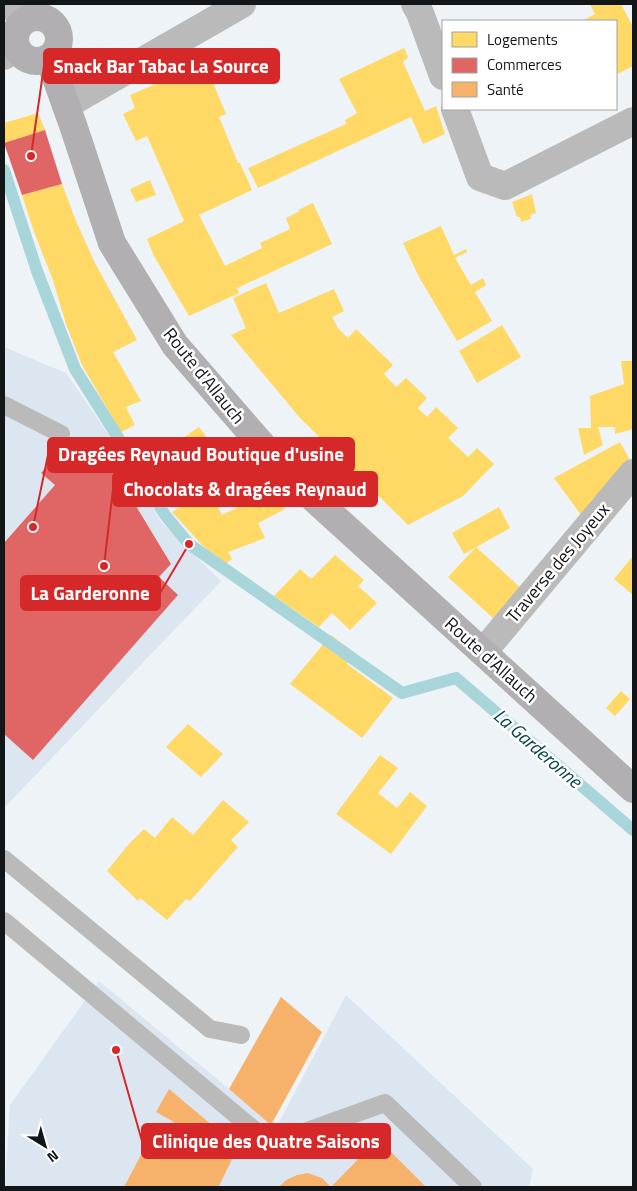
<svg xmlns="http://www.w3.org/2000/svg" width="637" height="1191" font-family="'Titillium Web',sans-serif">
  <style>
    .built { fill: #dce6f0 }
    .homes { fill: #ffd966 }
    .shops { fill: #e06666 }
    .health { fill: #f6b26b }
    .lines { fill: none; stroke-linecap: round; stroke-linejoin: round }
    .stream { stroke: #a7d5da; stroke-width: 12 }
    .service { stroke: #bbbabb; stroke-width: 18 }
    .minor { stroke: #bbbabb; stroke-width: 28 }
    .tertiary { stroke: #bbbabb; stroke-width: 28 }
    .secondary { stroke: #b1afb1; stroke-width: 28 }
    .labels { text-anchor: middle; stroke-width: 5; stroke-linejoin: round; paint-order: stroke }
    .street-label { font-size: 18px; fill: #131619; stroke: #fff }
    .water-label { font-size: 19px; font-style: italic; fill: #09464a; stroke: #fff }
    .leader { fill: none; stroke: #d62828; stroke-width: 2 }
    .callout-dot { fill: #d62828; stroke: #fff; stroke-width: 2 }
    .callout { fill: #d62828; stroke: #d62828; stroke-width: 2 }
    .callout-label { font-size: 19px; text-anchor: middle; font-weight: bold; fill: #fff }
  </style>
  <rect width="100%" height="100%" fill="#eef3f8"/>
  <g class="built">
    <polygon points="4,347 66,373 120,451 161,522 221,581 4,808"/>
    <polygon points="99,981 276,1128 346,995 533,1169 529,1187 5,1187 10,1105"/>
  </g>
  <g class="homes">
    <polygon points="590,4 621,4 633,27 633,66 616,75 616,21 582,21 595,14"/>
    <polygon points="404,48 408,57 403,62 425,111 436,106 445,134 423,144 411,117 258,188 248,168 346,124 345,120 357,113 339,79"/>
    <polygon points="198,66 204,81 211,78 226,114 219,117 238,163 240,163 252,190 199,215 225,266 262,248 260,243 290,229 286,218 300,211 298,210 313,203 332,244 237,288 239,293 189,316 154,256 147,239 184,221 147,136 136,141 123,114 135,108 130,95"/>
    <polygon points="38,113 45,130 4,143 4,123"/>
    <polygon points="150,180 156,195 136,202 130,189"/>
    <polygon points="62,184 76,221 95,263 137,340 113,352 141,401 126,407 135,425 121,432 82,365 66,324 53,280 34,232 22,195"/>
    <polygon points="532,194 536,213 530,215 531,219 521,222 520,217 517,217 512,202"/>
    <polygon points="441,226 454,255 466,249 467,252 455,258 471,285 483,278 486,285 475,292 492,321 457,341 419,277 403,243"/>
    <polygon points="266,283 279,313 334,289 344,311 332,317 338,328 348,338 356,329 393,365 384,374 396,387 406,378 427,398 418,408 427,417 436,407 458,428 448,438 468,457 477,448 494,464 463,496 408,525 300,418 231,335 246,328 233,298"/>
    <polygon points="502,325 521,357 477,383 459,351"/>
    <polygon points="621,361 633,361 633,429 615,434 615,427 598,427 603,445 584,455 578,428 591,428 590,396 624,384"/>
    <polygon points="199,427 206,436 184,451 177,442"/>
    <polygon points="620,442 632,464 584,519 554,478"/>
    <polygon points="267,488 285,509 258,523 265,538 228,552 232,559 226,563 202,545 172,512 209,489 222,515 251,501"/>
    <polygon points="499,507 510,528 464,554 452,533"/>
    <polygon points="476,547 522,589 495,620 448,577"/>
    <polygon points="335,555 364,580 358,586 377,603 350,630 332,613 319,627 274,596 300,569 311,579"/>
    <polygon points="633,556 633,595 614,579"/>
    <polygon points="331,635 355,653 347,664 393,698 362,738 290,684"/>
    <polygon points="621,691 630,699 615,716 606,708"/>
    <polygon points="188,724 223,754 201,777 166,747"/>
    <polygon points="380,755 398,768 378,793 397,808 410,792 427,806 391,854 336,814"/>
    <polygon points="223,800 249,822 231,840 238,847 190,901 186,899 167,920 140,898 138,901 107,871 128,845 144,829 155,838 172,817 193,835"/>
  </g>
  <g class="shops">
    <polygon points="45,130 62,184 22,195 4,143"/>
    <polygon points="73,438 119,478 171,564 159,577 178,595 33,760 4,734 4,543 55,485 41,473"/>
  </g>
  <g class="health">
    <polygon points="281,997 322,1032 271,1125 229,1089"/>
    <polygon points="169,1089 238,1147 219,1186 221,1187 124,1187 152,1134 162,1141 174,1122 156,1112"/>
    <polygon points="378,1139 426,1187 279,1187 286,1180 297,1175 308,1173 322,1178 331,1187"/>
  </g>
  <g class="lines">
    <polyline class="stream" points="4,170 37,271 75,369 131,458 165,515 189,544 402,693 456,678 633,830"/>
    <g class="service">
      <polyline points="4,405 61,434"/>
      <polyline points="4,859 210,1029 241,1035"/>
      <polyline points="4,921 271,1144 385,1103 473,1187"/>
    </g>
    <g class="minor">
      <polyline points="11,4 24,21"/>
      <polyline points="415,4 420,13 443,76"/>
      <polyline points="66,105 242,4"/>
      <polyline points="455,109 480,177 505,186 633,121"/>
      <polyline points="483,652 633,473"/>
    </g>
    <polyline class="tertiary" points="4,56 16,47"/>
    <g class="secondary">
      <circle cx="37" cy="39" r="22"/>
      <polyline points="49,58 74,128 112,243 175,345 289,476 633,789"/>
    </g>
  </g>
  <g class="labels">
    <g class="street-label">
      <text transform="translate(204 376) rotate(51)" y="6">Route d'Allauch</text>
      <text transform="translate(558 563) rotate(-50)" y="6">Traverse des Joyeux</text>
      <text transform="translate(491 660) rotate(42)" y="6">Route d'Allauch</text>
    </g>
    <g class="water-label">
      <text transform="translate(538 748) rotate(41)" y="7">La Garderonne</text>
    </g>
  </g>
  <path class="leader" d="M31 156L44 66M33 527L48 455M104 566L113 489M189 544L160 593M116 1050L142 1141"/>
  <g class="callout-dot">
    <circle cx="31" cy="156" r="5"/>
    <circle cx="33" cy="527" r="5"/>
    <circle cx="104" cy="566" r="5"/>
    <circle cx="189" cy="544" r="5"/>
    <circle cx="116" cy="1050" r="5"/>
  </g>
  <g class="callout">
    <rect x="44" y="49" width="235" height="34" rx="5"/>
    <rect x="48" y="438" width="306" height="34" rx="5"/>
    <rect x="113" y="472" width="264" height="34" rx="5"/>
    <rect x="21" y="576" width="139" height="34" rx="5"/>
    <rect x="142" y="1124" width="248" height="34" rx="5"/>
  </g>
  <g class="callout-label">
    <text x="161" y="73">Snack Bar Tabac La Source</text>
    <text x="201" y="461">Dragées Reynaud Boutique d'usine</text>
    <text x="245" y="496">Chocolats &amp; dragées Reynaud</text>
    <text x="90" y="600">La Garderonne</text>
    <text x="266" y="1148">Clinique des Quatre Saisons</text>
  </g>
  <rect width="637" height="1191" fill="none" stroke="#131619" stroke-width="10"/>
  <rect x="442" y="20" width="175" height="90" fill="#ffffff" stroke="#a1a2a3"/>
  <rect x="452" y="32" width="25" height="15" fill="#ffd966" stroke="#a1a2a3"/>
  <text x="487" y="45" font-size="15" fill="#131619">Logements</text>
  <rect x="452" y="58" width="25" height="15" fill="#e06666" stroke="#a1a2a3"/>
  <text x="487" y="70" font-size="15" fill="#131619">Commerces</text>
  <rect x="452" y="82" width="25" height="15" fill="#f6b26b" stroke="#a1a2a3"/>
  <text x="487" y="95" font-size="15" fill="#131619">Santé</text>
  <g transform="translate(45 1146) rotate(143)" stroke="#ffffff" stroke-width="4" paint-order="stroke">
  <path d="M0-4L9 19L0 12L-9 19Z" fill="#131619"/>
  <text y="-8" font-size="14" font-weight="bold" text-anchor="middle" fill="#131619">N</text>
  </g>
</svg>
